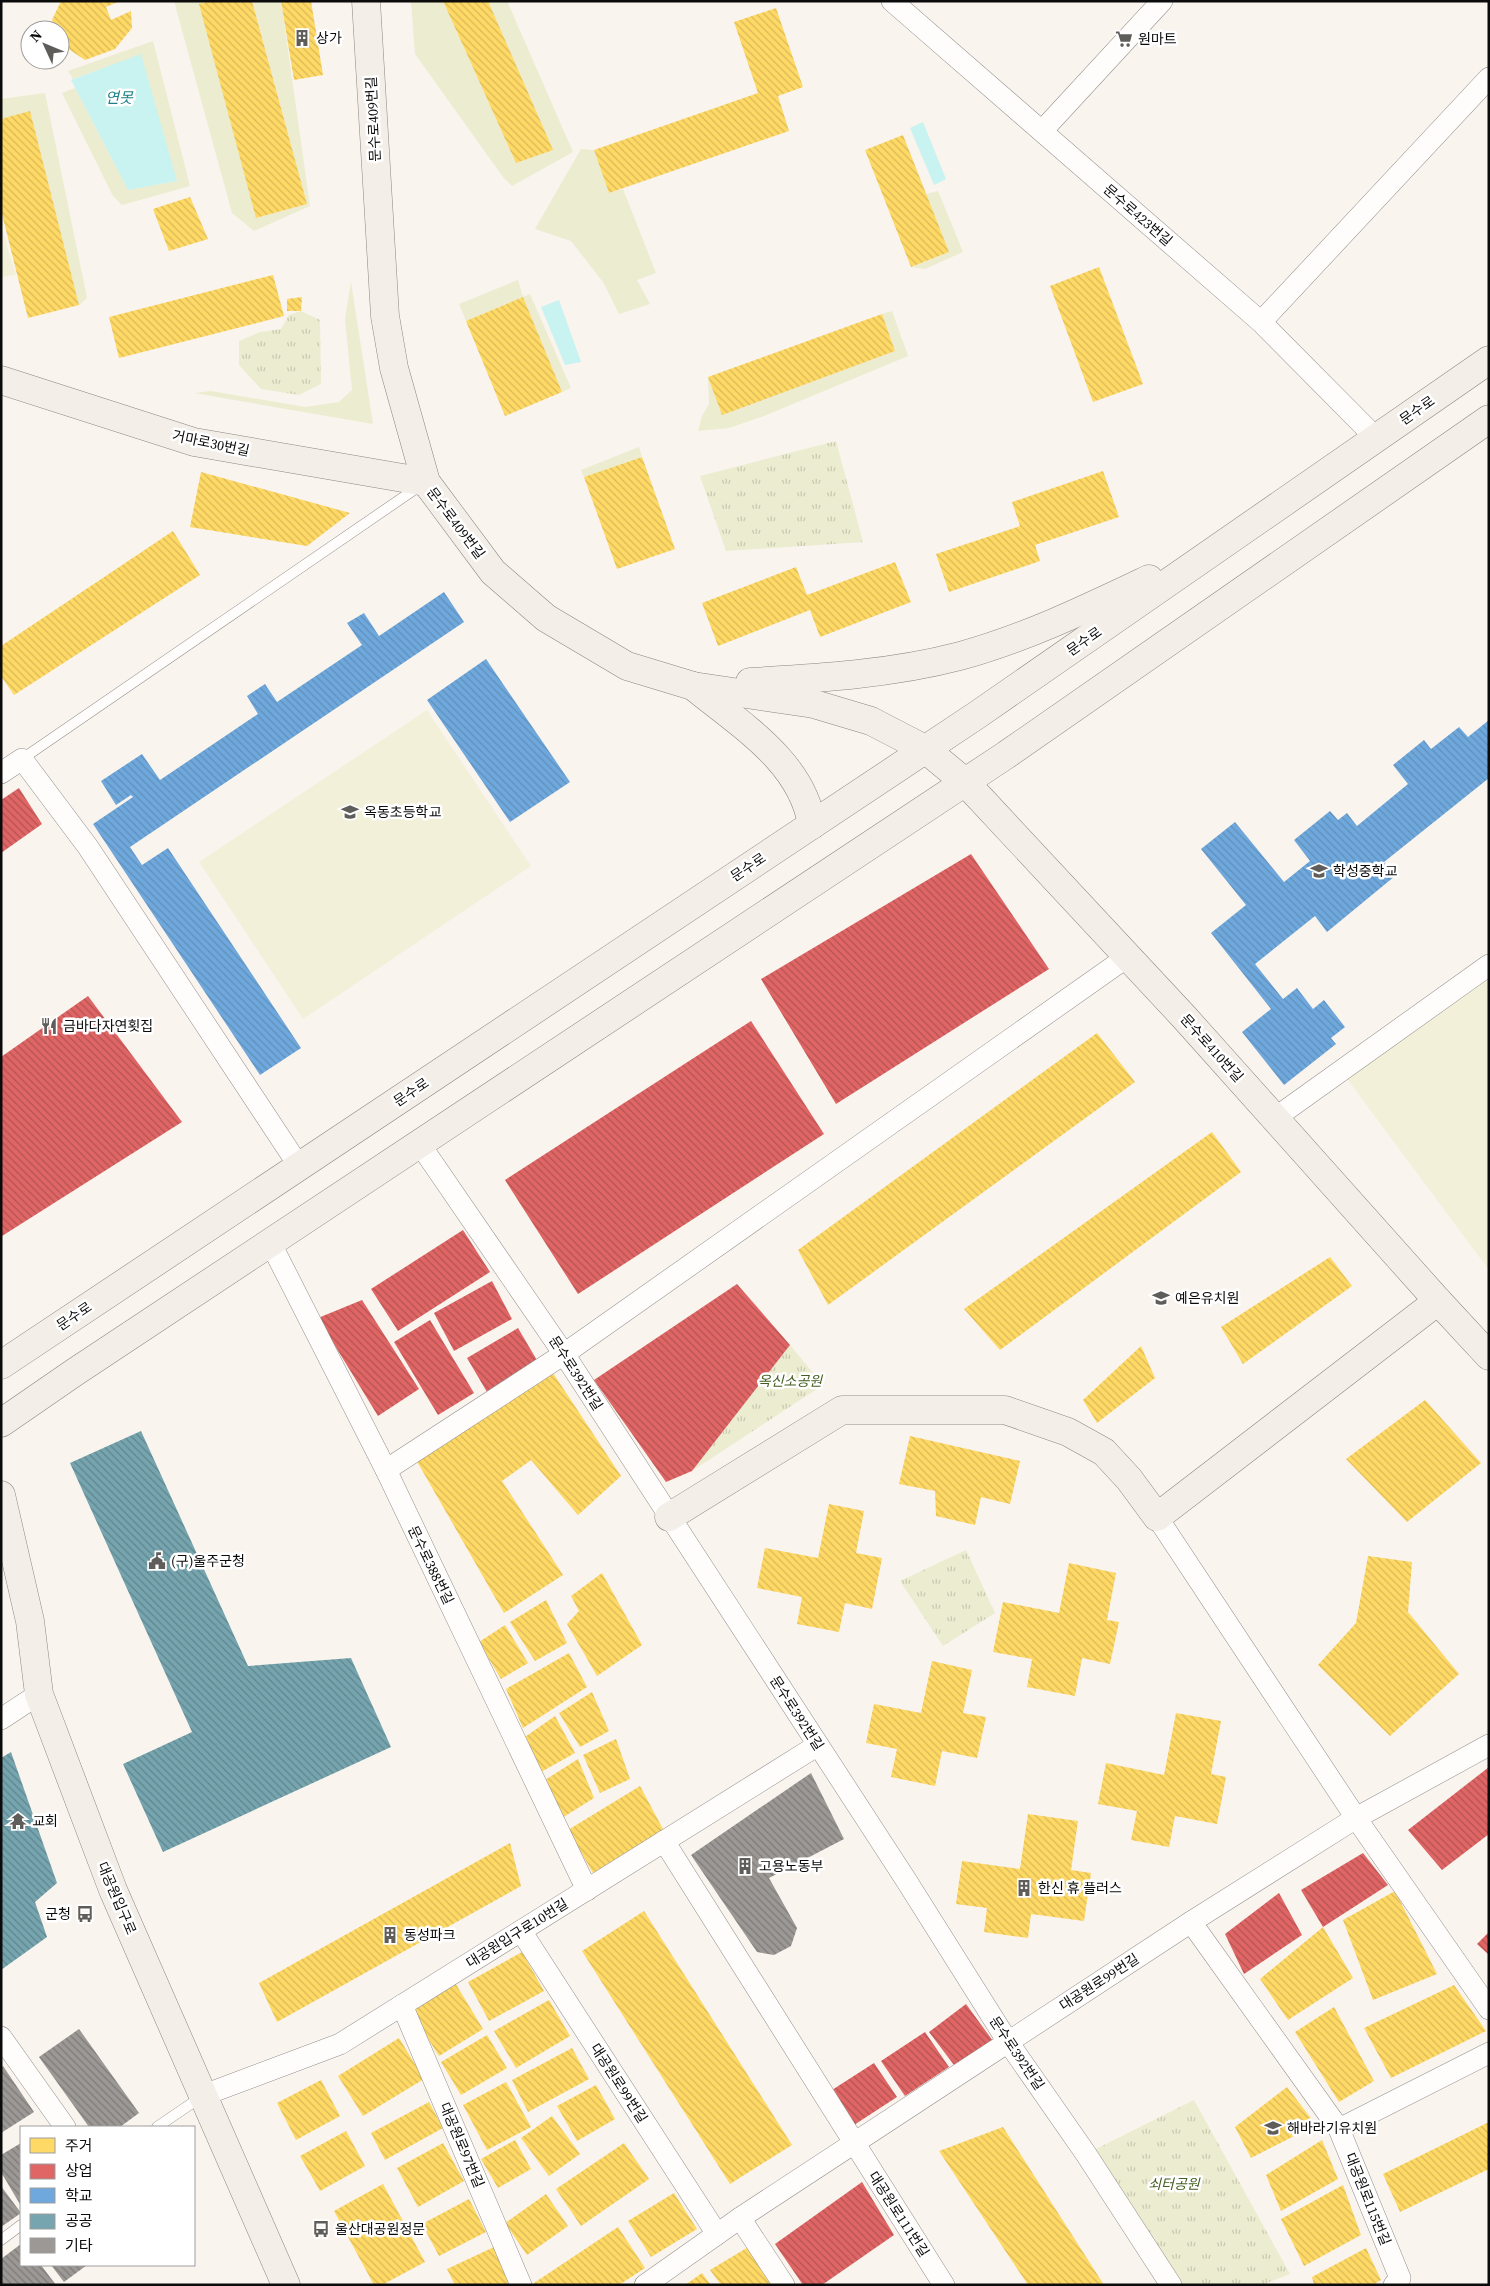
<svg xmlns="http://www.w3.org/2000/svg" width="1490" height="2286" font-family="'Source Serif 4','Noto Sans KR',serif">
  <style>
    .grass { fill: #ececd0 }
    .park { fill: url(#park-tufts) }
    .pitch { fill: #f3f0d9 }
    .water { fill: #c8f3f0 }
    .homes { fill: url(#homes-back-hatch) }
    .shops { fill: url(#shops-back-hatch) }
    .schools { fill: url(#schools-back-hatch) }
    .public { fill: url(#public-back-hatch) }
    .building { fill: url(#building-back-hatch) }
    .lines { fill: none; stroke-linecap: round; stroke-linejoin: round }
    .lane-casing { stroke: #93908d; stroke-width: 11 }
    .street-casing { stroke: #93908d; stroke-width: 22 }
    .secondary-casing { stroke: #898784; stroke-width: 29 }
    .lane { stroke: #fefdfc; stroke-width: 10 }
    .street { stroke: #fefdfc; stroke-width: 21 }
    .secondary { stroke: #f4eee8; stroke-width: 28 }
    .labels { text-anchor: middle; stroke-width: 5; stroke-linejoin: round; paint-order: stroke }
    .poi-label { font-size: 14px; fill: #0b0b0b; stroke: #fff; text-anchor: start }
    .street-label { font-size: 14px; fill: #0b0b0b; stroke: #fff }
    .park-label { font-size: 14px; font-style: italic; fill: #455e20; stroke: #fff }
    .water-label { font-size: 15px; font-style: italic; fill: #1c8287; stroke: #fff }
  </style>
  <defs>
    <pattern id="park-tufts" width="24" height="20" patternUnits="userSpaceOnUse" patternTransform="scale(1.25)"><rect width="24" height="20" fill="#ececd0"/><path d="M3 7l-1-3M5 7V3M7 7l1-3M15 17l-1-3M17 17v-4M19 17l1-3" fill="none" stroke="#c9c9b1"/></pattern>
    <pattern id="homes-back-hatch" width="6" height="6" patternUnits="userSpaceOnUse" patternTransform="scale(1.25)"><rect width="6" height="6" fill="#ffd966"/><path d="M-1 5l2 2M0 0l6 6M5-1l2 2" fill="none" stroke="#d9b957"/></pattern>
    <pattern id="shops-back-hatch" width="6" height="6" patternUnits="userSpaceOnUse" patternTransform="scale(1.25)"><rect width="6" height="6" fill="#e06666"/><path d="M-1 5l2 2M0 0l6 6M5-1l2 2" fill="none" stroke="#b45252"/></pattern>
    <pattern id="schools-back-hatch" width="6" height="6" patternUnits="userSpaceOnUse" patternTransform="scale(1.25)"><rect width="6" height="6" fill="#6fa8dc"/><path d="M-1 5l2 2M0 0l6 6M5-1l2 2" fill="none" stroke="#5f8fbb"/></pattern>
    <pattern id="public-back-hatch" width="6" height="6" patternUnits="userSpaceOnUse" patternTransform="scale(1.25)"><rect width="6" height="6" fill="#76a5af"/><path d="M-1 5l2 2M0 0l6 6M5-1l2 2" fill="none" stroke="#5f858d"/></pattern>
    <pattern id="building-back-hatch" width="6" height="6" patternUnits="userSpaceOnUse" patternTransform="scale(1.25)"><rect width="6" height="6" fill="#9c9895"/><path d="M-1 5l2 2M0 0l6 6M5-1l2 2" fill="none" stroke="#7d7a78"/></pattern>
  </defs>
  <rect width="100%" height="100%" fill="#faf4ee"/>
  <g class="grass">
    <polygon points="174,1 215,1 256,218 307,204 252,1 281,1 310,206 254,231 232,213"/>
    <polygon points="411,1 443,1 516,163 552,150 488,1 507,1 573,152 512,186 503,177 415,54"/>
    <polygon points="153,41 190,186 122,205 113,196 62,93 75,88 128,190 176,181 141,55 73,79 68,71"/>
    <polygon points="45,93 87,298 79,305 30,112 1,119 1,99"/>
    <polygon points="581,149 594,150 609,193 623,189 656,273 637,280 650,304 619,314 603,282 571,241 535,229"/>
    <polygon points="938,191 963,252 925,269 911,267 949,252 926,194"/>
    <polygon points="518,280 523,297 530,294 571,388 562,392 523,297 466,321 459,304"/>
    <polygon points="351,282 373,424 194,393 211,391 305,407 339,402 352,390 345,319"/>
    <polygon points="892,311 908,356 764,416 729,428 698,431 702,416 709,404 708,377 722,414 895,351 882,314"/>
    <polygon points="639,447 642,457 584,477 581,470"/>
  </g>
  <g class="park">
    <polygon points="301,311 320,320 321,384 299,395 261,389 239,365 239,341 260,332 281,329 289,315"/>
    <polygon points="836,441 863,542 726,551 700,476"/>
    <polygon points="790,1345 823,1385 692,1471"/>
    <polygon points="966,1550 995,1613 943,1646 900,1581"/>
    <polygon points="1194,2100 1290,2274 1262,2285 1171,2285 1086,2154"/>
  </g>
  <g class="pitch">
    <polygon points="1,226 16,275 1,277"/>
    <polygon points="427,710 531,866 303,1019 199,862"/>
    <polygon points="1489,974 1489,1270 1345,1076"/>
  </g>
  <g class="water">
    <polygon points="141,54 177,181 128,190 71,80"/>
    <polygon points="923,122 946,179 934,185 910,128"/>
    <polygon points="559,300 581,362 565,365 541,307"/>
  </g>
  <g class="homes">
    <polygon points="61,1 120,1 106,7 111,20 131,11 132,28 115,49 85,60 64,46 60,38 60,30 56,30 52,20"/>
    <polygon points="211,1 252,1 307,204 256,218 199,4"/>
    <polygon points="281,1 311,1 323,75 294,80"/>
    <polygon points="443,1 488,1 553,150 516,163"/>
    <polygon points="776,8 803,87 778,96 789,131 609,193 594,150 758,93 734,22"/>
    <polygon points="30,111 79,305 28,318 1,210 1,119"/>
    <polygon points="903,135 949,252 911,267 865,150"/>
    <polygon points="190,197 208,239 169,251 153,209"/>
    <polygon points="1099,267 1143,384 1093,402 1050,286"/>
    <polygon points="273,275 284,316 119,358 109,317"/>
    <polygon points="302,297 301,311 287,311 287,299"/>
    <polygon points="523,297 562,392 505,416 466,321"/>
    <polygon points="882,314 895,351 722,415 708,377"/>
    <polygon points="642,457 675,549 617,569 584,477"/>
    <polygon points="1103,471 1119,517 1035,545 1040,561 949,592 936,554 1020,526 1012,502"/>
    <polygon points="201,472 350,513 307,546 190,527"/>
    <polygon points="173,531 200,575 14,695 1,676 1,646"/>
    <polygon points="895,562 911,602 820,637 810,610 718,646 702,603 796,567 807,595"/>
    <polygon points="1097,1033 1135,1082 828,1305 798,1250"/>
    <polygon points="1212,1132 1241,1172 1000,1350 964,1309"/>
    <polygon points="1330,1257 1352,1286 1243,1364 1221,1327"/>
    <polygon points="1141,1346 1155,1378 1097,1423 1083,1400"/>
    <polygon points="551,1370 621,1476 578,1515 531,1460 502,1481 563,1575 504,1613 415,1458"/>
    <polygon points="1425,1400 1481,1463 1407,1522 1346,1459"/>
    <polygon points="910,1436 1020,1461 1010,1504 981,1497 975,1525 936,1516 935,1491 899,1484"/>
    <polygon points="829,1504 864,1511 856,1553 882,1558 872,1609 845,1603 839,1632 797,1624 802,1597 757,1588 765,1548 818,1558"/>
    <polygon points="1368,1556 1412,1562 1408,1612 1459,1674 1390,1736 1318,1665 1356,1623"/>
    <polygon points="1069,1563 1116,1573 1107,1620 1119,1622 1110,1664 1082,1658 1075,1696 1027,1687 1032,1659 993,1652 1003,1602 1059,1613"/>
    <polygon points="602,1573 642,1645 597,1676 567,1624 579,1611 571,1596"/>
    <polygon points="546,1600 567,1643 535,1661 510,1622"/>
    <polygon points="505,1625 528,1663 501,1679 479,1642"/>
    <polygon points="569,1653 587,1687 523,1728 506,1689"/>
    <polygon points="932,1661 972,1670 963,1713 986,1717 977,1758 942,1751 935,1786 891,1777 897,1749 866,1743 874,1704 921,1713"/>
    <polygon points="592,1692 609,1731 580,1747 559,1713"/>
    <polygon points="1176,1713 1221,1721 1211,1774 1226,1777 1217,1824 1175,1816 1169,1847 1131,1840 1137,1811 1098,1804 1106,1763 1164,1775"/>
    <polygon points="555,1716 575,1753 541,1772 522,1739"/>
    <polygon points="616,1739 630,1779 600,1793 583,1755"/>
    <polygon points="578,1759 594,1798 562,1818 545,1780"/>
    <polygon points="640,1786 664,1831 593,1873 568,1830"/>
    <polygon points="1028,1814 1078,1821 1071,1870 1091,1873 1084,1921 1031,1914 1028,1938 984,1932 987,1908 956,1904 962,1861 1020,1869"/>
    <polygon points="510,1843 521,1886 277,2022 259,1983"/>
    <polygon points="1395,1891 1437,1974 1373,2000 1343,1920"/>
    <polygon points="644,1911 792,2145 730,2184 582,1951"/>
    <polygon points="1323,1927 1353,1978 1288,2020 1260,1979"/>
    <polygon points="522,1952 544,1991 489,2021 468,1982"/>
    <polygon points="454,1981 483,2029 439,2056 409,2009"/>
    <polygon points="1454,1985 1486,2031 1391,2078 1364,2028"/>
    <polygon points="549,2000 570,2036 516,2068 494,2031"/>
    <polygon points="1334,2007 1374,2081 1339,2102 1295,2032"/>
    <polygon points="487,2035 507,2068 461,2095 441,2062"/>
    <polygon points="399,2038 424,2079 363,2116 338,2076"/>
    <polygon points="572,2048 589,2079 528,2112 512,2080"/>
    <polygon points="321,2080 340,2116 296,2140 277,2103"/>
    <polygon points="506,2082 531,2127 487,2150 463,2105"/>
    <polygon points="596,2085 615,2119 577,2141 557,2106"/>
    <polygon points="1287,2087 1316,2125 1251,2158 1235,2127"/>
    <polygon points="429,2102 443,2128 385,2160 371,2133"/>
    <polygon points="552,2116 580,2154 549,2176 521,2138"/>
    <polygon points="1489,2122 1489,2169 1400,2212 1383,2174"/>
    <polygon points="1003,2127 1104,2285 1028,2285 939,2151"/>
    <polygon points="346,2131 365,2166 320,2191 300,2156"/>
    <polygon points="515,2140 531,2169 498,2188 481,2159"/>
    <polygon points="1322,2140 1338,2179 1281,2211 1266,2175"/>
    <polygon points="443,2143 464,2181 418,2207 397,2168"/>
    <polygon points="624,2143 649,2179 581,2226 556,2189"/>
    <polygon points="383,2184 425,2262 382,2285 374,2285 334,2211"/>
    <polygon points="1343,2185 1361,2235 1304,2266 1281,2219"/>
    <polygon points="674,2193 697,2229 651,2257 628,2221"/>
    <polygon points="546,2194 568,2226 527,2255 505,2223"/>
    <polygon points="469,2199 486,2232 439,2256 422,2224"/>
    <polygon points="618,2227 645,2268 619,2285 535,2285 534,2283"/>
    <polygon points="750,2246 773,2281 766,2285 721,2285 710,2270"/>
    <polygon points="494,2247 511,2282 504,2285 455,2285 447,2269"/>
    <polygon points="1366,2248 1381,2280 1373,2285 1314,2285 1312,2277"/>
    <polygon points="702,2273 711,2285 685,2285"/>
  </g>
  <g class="shops">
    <polygon points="19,788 42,824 1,853 1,800"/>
    <polygon points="971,854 1049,969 836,1104 761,979"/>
    <polygon points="88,996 182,1122 2,1236 1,1057"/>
    <polygon points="751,1021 824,1134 578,1294 505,1180"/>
    <polygon points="463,1230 490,1272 398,1331 371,1289"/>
    <polygon points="492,1281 512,1319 454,1351 434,1313"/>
    <polygon points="737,1284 790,1345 692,1471 666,1482 594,1380"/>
    <polygon points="362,1300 419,1389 378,1416 318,1318"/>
    <polygon points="430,1320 474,1393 438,1415 394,1342"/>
    <polygon points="518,1328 538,1362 487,1392 467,1358"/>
    <polygon points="1489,1767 1489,1834 1442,1870 1408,1830"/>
    <polygon points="1363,1853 1388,1885 1323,1927 1301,1890"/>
    <polygon points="1279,1893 1302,1935 1244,1974 1225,1934"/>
    <polygon points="1489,1932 1489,1955 1477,1944"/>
    <polygon points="966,2004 993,2041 957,2069 929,2032"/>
    <polygon points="925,2032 949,2067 905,2096 881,2061"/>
    <polygon points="874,2063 897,2097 854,2125 832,2090"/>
    <polygon points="862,2182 894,2235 822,2285 803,2285 775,2244"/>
  </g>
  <g class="schools">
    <polygon points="444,592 464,622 130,847 142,865 168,848 301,1048 260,1075 93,824 133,797 131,795 116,805 101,781 142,754 160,780 258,714 247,696 265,684 277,702 362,645 347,623 364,613 379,636"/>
    <polygon points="486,659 570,782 510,822 427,700"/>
    <polygon points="1489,720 1489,778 1384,862 1395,876 1327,932 1315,916 1255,964 1283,999 1297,988 1313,1009 1324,1000 1345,1027 1331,1038 1336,1044 1284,1085 1242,1032 1271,1009 1211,933 1246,905 1201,849 1235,822 1284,882 1310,861 1294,840 1330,811 1338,820 1347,813 1357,826 1408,784 1393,765 1424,740 1431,749 1459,727 1468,737"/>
  </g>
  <g class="public">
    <polygon points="141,1431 248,1666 351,1658 391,1747 163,1852 123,1764 192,1732 70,1463"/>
    <polygon points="11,1752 57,1883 35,1902 47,1937 1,1970 1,1758"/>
  </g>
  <g class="building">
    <polygon points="811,1773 844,1839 769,1878 797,1928 791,1946 774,1955 757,1952 691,1855"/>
    <polygon points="79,2029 139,2113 120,2127 89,2127 39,2057"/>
    <polygon points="3,2066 34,2112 1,2133 1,2068"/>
    <polygon points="21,2143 21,2206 1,2172 1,2155"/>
    <polygon points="1,2186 21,2213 1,2227"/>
    <polygon points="21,2244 21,2265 41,2265 56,2285 1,2285 1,2259"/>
    <polygon points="51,2265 87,2265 64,2282"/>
  </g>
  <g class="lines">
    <g class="lane-casing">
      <g id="lane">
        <polyline points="22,759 421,485"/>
        <polyline points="157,2127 201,2097"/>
        <polyline points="1,2240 21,2225"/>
      </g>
    </g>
    <g class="street-casing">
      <g id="street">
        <polyline points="892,1 1261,322 1376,438"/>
        <polyline points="1042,131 1162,1"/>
        <polyline points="1261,322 1489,78"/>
        <polyline points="1,773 22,759 88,847 299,1166"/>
        <polyline points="1275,1118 1489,965"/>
        <polyline points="419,1143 564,1354 906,1880 1008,2042 1086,2154 1171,2285"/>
        <polyline points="270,1242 386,1470 587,1890"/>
        <polyline points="386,1470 564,1354 1127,957"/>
        <polyline points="1157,1517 1356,1818 1489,2009"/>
        <polyline points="1,1719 39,1694"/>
        <polyline points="664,1841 944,2285"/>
        <polyline points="1191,1922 1339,2129 1400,2278 1394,2285"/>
        <polyline points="521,1931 717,2234"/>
        <polyline points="402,2005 521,2285"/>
        <polyline points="1,2037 65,2127"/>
        <polyline points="204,2095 340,2044 818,1745"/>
        <polyline points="1339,2129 1489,2053"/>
        <polyline points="740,2218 784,2285"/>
        <polyline points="645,2285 740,2218 1191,1922 1356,1818 1489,1745"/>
      </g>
    </g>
    <g class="secondary-casing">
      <g id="secondary">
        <polyline points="366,1 385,316 394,368 426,482 493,572 546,618 627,666 693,686 814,704 871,721 925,749 965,782 1185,1018 1438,1301 1489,1356"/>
        <polyline points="1,380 194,442 426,482"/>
        <path d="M750,682C821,678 891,674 960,656C1026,638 1088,608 1149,579"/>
        <path d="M693,686C739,724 802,761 812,825"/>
        <polyline points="1,1365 977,715 1489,360"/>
        <polyline points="1,1423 75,1372 1006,755 1489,419"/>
        <polyline points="1,1495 30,1621 39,1694 113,1890 286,2285"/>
        <polyline points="669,1517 842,1410 1005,1410 1068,1432 1104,1452 1129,1479 1157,1517 1438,1301"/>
      </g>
    </g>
    <use href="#lane" class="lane"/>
    <use href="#street" class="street"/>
    <use href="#secondary" class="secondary"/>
  </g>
  <defs>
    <g id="building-bare" transform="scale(1.35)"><path d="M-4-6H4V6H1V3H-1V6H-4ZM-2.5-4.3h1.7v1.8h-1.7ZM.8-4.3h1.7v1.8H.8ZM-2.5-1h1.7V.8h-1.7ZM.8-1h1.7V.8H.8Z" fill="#5f5d5a" stroke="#fff" stroke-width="2.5" paint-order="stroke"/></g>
    <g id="supermarket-bare" transform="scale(1.35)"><path d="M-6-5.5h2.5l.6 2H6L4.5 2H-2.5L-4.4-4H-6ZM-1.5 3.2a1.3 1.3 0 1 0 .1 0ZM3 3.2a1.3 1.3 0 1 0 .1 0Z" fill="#5f5d5a" stroke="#fff" stroke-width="2.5" paint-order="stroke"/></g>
    <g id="school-bare" transform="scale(1.35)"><path d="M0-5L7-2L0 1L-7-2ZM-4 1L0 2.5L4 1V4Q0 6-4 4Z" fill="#5f5d5a" stroke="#fff" stroke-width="2.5" paint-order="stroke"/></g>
    <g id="restaurant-bare" transform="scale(1.35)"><path d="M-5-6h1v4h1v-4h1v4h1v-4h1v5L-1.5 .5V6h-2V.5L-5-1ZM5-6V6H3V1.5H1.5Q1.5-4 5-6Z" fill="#5f5d5a" stroke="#fff" stroke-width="2.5" paint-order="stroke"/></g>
    <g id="civic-bare" transform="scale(1.35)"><path d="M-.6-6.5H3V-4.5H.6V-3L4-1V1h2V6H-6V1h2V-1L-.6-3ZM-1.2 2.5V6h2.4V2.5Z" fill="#5f5d5a" stroke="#fff" stroke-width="2.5" paint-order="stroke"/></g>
    <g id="temple-bare" transform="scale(1.35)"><path d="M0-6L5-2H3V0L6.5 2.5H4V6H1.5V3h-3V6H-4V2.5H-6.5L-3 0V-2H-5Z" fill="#5f5d5a" stroke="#fff" stroke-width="2.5" paint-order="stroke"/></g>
    <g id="bus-bare" transform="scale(1.35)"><path d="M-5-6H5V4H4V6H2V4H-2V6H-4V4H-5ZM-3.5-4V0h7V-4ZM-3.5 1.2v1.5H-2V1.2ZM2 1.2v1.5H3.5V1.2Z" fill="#5f5d5a" stroke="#fff" stroke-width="2.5" paint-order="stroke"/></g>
  </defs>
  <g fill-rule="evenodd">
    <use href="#building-bare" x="302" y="38"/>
    <use href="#supermarket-bare" x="1124" y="39"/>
    <use href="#school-bare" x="350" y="812"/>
    <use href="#school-bare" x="1319" y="871"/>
    <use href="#restaurant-bare" x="49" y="1026"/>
    <use href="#school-bare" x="1161" y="1298"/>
    <use href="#civic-bare" x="157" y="1561"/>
    <use href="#temple-bare" x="18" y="1821"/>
    <use href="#building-bare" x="745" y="1866"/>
    <use href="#building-bare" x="1024" y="1888"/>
    <use href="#bus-bare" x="85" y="1914"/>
    <use href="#building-bare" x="390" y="1935"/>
    <use href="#school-bare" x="1273" y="2128"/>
    <use href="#bus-bare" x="321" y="2229"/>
  </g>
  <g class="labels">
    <g class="poi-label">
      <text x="316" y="43">상가</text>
      <text x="1138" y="44">원마트</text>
      <text x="364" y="817">옥동초등학교</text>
      <text x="1333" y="876">학성중학교</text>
      <text x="63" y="1031">금바다자연횟집</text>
      <text x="1175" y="1303">예은유치원</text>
      <text x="171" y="1566">(구)울주군청</text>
      <text x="32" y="1826">교회</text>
      <text x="759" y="1871">고용노동부</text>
      <text x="1038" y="1893">한신 휴 플러스</text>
      <text x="71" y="1919" text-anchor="end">군청</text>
      <text x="404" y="1940">동성파크</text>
      <text x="1287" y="2133">해바라기유치원</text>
      <text x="335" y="2234">울산대공원정문</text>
    </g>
    <g class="street-label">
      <text transform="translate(373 119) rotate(-93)" y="5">문수로409번길</text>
      <text transform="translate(1138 215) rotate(41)" y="5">문수로423번길</text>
      <text transform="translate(1417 410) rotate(-35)" y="5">문수로</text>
      <text transform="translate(211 443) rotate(12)" y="5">거마로30번길</text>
      <text transform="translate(456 523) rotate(53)" y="5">문수로409번길</text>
      <text transform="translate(1084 641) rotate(-35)" y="5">문수로</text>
      <text transform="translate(748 867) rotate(-34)" y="5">문수로</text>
      <text transform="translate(1212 1048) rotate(48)" y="5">문수로410번길</text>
      <text transform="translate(411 1092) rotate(-34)" y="5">문수로</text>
      <text transform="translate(74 1316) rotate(-34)" y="5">문수로</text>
      <text transform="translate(576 1373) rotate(57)" y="5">문수로392번길</text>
      <text transform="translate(431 1565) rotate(64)" y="5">문수로388번길</text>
      <text transform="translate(797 1713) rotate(57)" y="5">문수로392번길</text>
      <text transform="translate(117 1898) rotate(67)" y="5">대공원입구로</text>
      <text transform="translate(517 1933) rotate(-32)" y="5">대공원입구로10번길</text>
      <text transform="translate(1099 1982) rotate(-33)" y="5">대공원로99번길</text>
      <text transform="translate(1017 2053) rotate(56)" y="5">문수로392번길</text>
      <text transform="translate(619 2083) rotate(57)" y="5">대공원로99번길</text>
      <text transform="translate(462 2145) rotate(67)" y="5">대공원로97번길</text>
      <text transform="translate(1368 2199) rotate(68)" y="5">대공원로115번길</text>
      <text transform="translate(899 2214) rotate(57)" y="5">대공원로111번길</text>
    </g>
    <g class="park-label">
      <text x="790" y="1386">옥신소공원</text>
      <text x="1174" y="2189">쇠터공원</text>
    </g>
    <g class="water-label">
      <text x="119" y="103">연못</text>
    </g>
  </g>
  <rect width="1490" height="2286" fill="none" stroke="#0b0b0b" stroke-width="5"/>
  <rect x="20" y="2126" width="175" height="140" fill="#ffffff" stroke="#9d9d9d"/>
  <rect x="30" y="2138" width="25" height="15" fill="#ffd966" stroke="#9d9d9d"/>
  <text x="65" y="2151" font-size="15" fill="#0b0b0b">주거</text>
  <rect x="30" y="2164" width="25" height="15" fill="#e06666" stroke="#9d9d9d"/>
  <text x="65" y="2176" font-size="15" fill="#0b0b0b">상업</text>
  <rect x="30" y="2188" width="25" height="15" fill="#6fa8dc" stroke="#9d9d9d"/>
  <text x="65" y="2201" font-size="15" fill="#0b0b0b">학교</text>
  <rect x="30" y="2214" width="25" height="15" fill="#76a5af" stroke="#9d9d9d"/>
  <text x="65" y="2226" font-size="15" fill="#0b0b0b">공공</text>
  <rect x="30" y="2238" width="25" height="15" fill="#9c9895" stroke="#9d9d9d"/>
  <text x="65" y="2251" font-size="15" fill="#0b0b0b">기타</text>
  <g transform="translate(45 45) rotate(314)"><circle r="24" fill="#ffffff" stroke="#9d9d9d"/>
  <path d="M0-4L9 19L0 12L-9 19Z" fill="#5f5d5a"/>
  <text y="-8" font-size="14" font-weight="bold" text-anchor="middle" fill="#0b0b0b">N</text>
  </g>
</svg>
